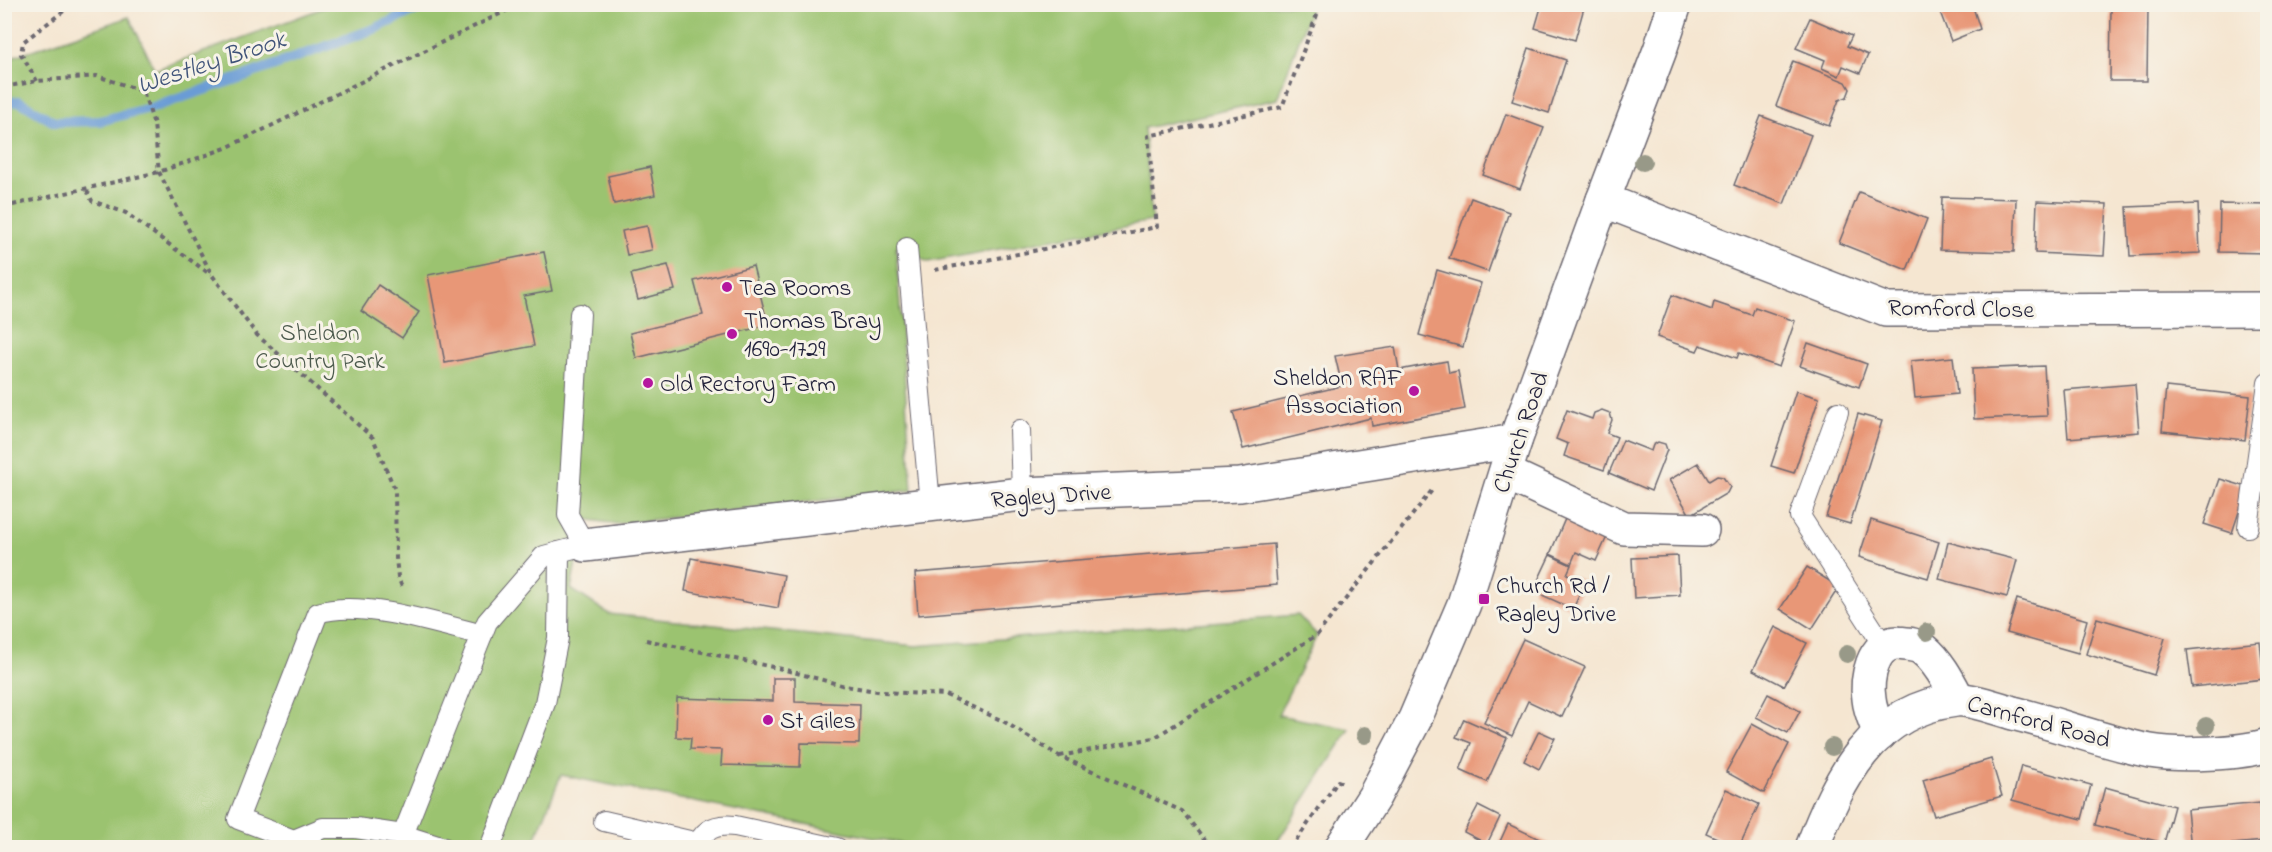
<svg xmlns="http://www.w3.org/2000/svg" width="2272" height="852" font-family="'Indie Flower',sans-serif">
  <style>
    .green { fill: #9bc36f; stroke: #5e7255; stroke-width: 1.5 }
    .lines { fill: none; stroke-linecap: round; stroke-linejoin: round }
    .stream { stroke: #6b9cd5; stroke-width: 10 }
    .building { fill: #e89777 }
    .service-casing { stroke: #6c6770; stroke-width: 22 }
    .minor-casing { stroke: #6c6770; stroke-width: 36 }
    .tertiary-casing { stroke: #6c6770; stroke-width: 36 }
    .path { stroke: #6c6770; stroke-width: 4; stroke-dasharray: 4.5 4.5; stroke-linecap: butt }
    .service { stroke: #fff; stroke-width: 20 }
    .minor { stroke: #fff; stroke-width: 33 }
    .tertiary { stroke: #fff; stroke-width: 33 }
    .tree { fill: #989988 }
    .poi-dot { fill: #b5179e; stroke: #f7f3e8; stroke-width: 2 }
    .labels { text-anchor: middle; stroke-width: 6; stroke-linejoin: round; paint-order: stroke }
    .poi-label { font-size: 24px; fill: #22223b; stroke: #f7f3e8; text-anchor: start }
    .street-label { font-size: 24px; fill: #22223b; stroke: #f7f3e8 }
    .park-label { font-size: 24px; fill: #4c5a4d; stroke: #f7f3e8 }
    .water-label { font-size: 26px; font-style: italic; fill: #3f5379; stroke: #f7f3e8 }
  </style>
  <rect width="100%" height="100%" fill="#f7f3e8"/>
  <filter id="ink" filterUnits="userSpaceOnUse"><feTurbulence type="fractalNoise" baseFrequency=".0167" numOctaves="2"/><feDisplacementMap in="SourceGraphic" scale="12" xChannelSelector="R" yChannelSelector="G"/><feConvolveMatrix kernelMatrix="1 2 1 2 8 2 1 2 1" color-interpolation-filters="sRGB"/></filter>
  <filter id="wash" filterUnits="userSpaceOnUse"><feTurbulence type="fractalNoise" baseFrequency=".008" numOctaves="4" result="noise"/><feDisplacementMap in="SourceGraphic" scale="24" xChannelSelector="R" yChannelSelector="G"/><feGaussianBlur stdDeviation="1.35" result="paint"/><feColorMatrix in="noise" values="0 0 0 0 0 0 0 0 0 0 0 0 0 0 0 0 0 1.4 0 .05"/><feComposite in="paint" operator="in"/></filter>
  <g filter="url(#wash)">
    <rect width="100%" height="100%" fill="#f5e6d1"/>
    <polygon class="green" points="334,4 1312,5 1277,99 1144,128 1152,221 928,262 896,247 912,490 616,524 584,519 571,589 609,614 916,646 1298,615 1317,635 1278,715 1350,729 1274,847 919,847 561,775 532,847 5,847 4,62 15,56 129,17 155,70"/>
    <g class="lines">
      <polyline class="stream" points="4,103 19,101 54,122 100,121 157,106 239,78 374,29 429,4"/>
    </g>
    <g id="blocks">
      <g class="building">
        <polygon points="1542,4 1585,4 1575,40 1535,28"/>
        <polygon points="1937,4 1972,4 1980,29 1951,41"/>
        <polygon points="2111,7 2148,7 2147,81 2110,81"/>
        <polygon points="1810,18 1852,36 1847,46 1868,55 1860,73 1843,66 1839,76 1822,68 1825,60 1796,48"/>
        <polygon points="1529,48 1566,60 1549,113 1512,101"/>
        <polygon points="1793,61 1846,82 1850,89 1847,97 1839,100 1829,126 1776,106"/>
        <polygon points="1506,114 1544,128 1520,189 1483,175"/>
        <polygon points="1761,116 1811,135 1784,204 1734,185"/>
        <polygon points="650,167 655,195 614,204 608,176"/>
        <polygon points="1859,192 1927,219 1907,270 1839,243"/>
        <polygon points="1942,197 2016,199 2014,252 1940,250"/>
        <polygon points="1471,198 1509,212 1488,272 1449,258"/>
        <polygon points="2037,201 2107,204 2104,256 2035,253"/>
        <polygon points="2198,204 2200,253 2130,256 2127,207"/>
        <polygon points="2220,204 2268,205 2268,253 2219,252"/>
        <polygon points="647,226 652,250 627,255 622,231"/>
        <polygon points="544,252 552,291 524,296 534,346 445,363 428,275"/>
        <polygon points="668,265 675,290 638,300 631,274"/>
        <polygon points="753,266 768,325 636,358 630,333 703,315 694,281"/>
        <polygon points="1437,270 1481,283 1463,347 1419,335"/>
        <polygon points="378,285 419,312 402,338 361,311"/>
        <polygon points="1672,295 1712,310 1714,302 1752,315 1755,307 1795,321 1779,367 1739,353 1737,358 1700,345 1697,351 1657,337"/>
        <polygon points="1808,343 1867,364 1859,387 1800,366"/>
        <polygon points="1395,347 1399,370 1447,361 1449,373 1458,371 1465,409 1372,426 1371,418 1243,449 1233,412 1342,386 1335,356"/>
        <polygon points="1953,357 1957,394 1915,398 1911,361"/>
        <polygon points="2044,366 2047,416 1974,419 1972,369"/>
        <polygon points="2135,384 2139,432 2068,438 2064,390"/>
        <polygon points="2166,387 2250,396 2245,440 2162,431"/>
        <polygon points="1796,391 1819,398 1794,473 1771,466"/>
        <polygon points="1567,410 1592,419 1594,413 1602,410 1610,413 1612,420 1607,433 1617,437 1604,470 1564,456 1568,444 1556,439"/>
        <polygon points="1858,414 1882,421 1850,524 1826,517"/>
        <polygon points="1623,440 1651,451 1653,445 1658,442 1665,444 1667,450 1651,491 1609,473"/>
        <polygon points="1698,463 1709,481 1717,476 1723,477 1730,487 1727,493 1690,515 1669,480"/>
        <polygon points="2220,479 2247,487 2232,533 2204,524"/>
        <polygon points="1568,512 1610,530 1596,561 1576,552 1571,564 1550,554"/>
        <polygon points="2267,513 2268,513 2268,530 2263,529"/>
        <polygon points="1871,520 1939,542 1928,578 1859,557"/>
        <polygon points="1948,542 2017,560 2007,597 1939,579"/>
        <polygon points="1274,544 1277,585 918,615 915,573"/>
        <polygon points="1550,555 1571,565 1567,574 1585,582 1573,609 1533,591"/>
        <polygon points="1678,556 1680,595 1634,598 1632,558"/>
        <polygon points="691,558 784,575 778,608 685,591"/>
        <polygon points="1807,567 1839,587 1812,629 1780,609"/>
        <polygon points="2017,599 2087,620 2078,653 2007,633"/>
        <polygon points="2097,618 2165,638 2154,675 2086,654"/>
        <polygon points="1775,627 1807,643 1784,686 1753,670"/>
        <polygon points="1523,639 1585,667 1562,717 1528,701 1512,736 1484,723"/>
        <polygon points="2260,642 2264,679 2192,687 2187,650"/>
        <polygon points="773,678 795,678 795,702 860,704 859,744 801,743 800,767 721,765 722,750 690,749 691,738 676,737 677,698 773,701"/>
        <polygon points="1768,694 1800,711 1788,733 1756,717"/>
        <polygon points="1464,719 1507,738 1487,782 1460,770 1471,743 1456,737"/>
        <polygon points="1752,724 1789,744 1764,793 1726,772"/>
        <polygon points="1539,731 1555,738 1539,769 1524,761"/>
        <polygon points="1991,759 2002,796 1934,816 1923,780"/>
        <polygon points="2021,766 2091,785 2082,819 2012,800"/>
        <polygon points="2105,787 2174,806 2164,843 2095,825"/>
        <polygon points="1726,789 1759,804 1739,848 1706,833"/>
        <polygon points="2260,803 2264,841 2191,848 2187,810"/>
        <polygon points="1478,806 1500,817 1487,844 1464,832"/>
        <polygon points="1508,824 1558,848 1497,848"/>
      </g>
    </g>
  </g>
  <g filter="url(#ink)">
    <use href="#blocks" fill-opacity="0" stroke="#6c6770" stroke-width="1.5"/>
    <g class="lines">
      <g class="service-casing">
        <g id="service">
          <polyline points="907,248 930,504"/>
          <polyline points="1838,412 1800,516 1885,648"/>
          <polyline points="1020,430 1022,494"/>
          <polyline points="2248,527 2268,383"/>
          <polyline points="604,821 698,843"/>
          <path d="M403,835L356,828H323L294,840L238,819L318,613C359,599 440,624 482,635"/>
          <polyline points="444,848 403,835 487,622 544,556 585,545 568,515 580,314"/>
          <polyline points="490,848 545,703 558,638 559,552"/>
          <path d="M697,848C703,828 717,824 735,826L837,848"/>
        </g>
      </g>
      <g class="minor-casing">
        <g id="minor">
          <polyline points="1603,200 1886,310 2268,309"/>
          <polyline points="1506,473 1624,528 1702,530"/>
          <polyline points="585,545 1022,494 1240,485 1515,441"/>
          <path d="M1880,734C1876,723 1870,711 1869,699C1866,680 1872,643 1897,643C1905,644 1916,644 1923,649C1939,662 1949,682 1958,699"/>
          <path d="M1812,848C1839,778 1872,710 1956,700C1967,698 2000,709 2013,713C2058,724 2104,742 2150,751C2178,756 2240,754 2268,745"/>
        </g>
      </g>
      <g class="tertiary-casing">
        <polyline id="tertiary" points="1341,848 1374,797 1415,719 1464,604 1515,441 1603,200 1660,50 1675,4"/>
      </g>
      <g class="path">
        <polyline points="37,81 21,54 23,42 69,7 70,4"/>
        <polyline points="4,87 37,81 97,76 143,91 154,124 159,172 212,275 257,335 373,438 395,490 396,558 398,577 402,587"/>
        <polyline points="87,190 92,201 126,213 211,275"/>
        <polyline points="4,207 159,172 226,148 520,4"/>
        <polyline points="935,270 1157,227 1148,136 1282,107 1321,4"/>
        <polyline points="646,640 782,669 845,686 883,692 946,695 1003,721 1059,756 1182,811 1211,848"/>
        <polyline points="1060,756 1154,738 1317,635 1433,489"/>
        <polyline points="1291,848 1338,781 1345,784"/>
      </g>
      <use href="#service" class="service"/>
      <use href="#minor" class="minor"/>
      <use href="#tertiary" class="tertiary"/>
    </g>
    <g class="tree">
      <circle cx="1643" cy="162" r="9"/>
      <circle cx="1927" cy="632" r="9"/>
      <circle cx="1847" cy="654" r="9"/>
      <circle cx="2206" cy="726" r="9"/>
      <circle cx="1365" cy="735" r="9"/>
      <circle cx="1832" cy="747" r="9"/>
    </g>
  </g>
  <g class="poi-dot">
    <circle cx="727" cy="287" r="6"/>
    <circle cx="732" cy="334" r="6"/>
    <circle cx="648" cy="383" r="6"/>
    <circle cx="1414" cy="391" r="6"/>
    <rect x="1478" y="593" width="12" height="12" rx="3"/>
    <circle cx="768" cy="720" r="6"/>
  </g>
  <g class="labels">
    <g class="poi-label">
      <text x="739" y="295">Tea Rooms</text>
      <text x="744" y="328">Thomas Bray<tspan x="744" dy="28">1690-1729</tspan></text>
      <text x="1402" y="385" text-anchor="end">Sheldon RAF<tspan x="1402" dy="28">Association</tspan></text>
      <text x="660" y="391">Old Rectory Farm</text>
      <text x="1496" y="593">Church Rd /<tspan x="1496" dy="28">Ragley Drive</tspan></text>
      <text x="780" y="728">St Giles</text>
    </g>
    <g class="street-label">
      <text transform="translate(1961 308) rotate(1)" y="8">Romford Close</text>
      <text transform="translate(1520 432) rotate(-71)" y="8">Church Road</text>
      <text transform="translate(1051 495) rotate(-4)" y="8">Ragley Drive</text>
      <text transform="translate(2039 721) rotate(15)" y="8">Carnford Road</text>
    </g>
    <g class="park-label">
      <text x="320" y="340">Sheldon<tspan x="320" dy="28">Country Park</tspan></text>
    </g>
    <g class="water-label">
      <text transform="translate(211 61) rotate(-18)" y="9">Westley Brook</text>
    </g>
  </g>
  <rect width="2272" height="852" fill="none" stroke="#f7f3e8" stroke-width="24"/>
</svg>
